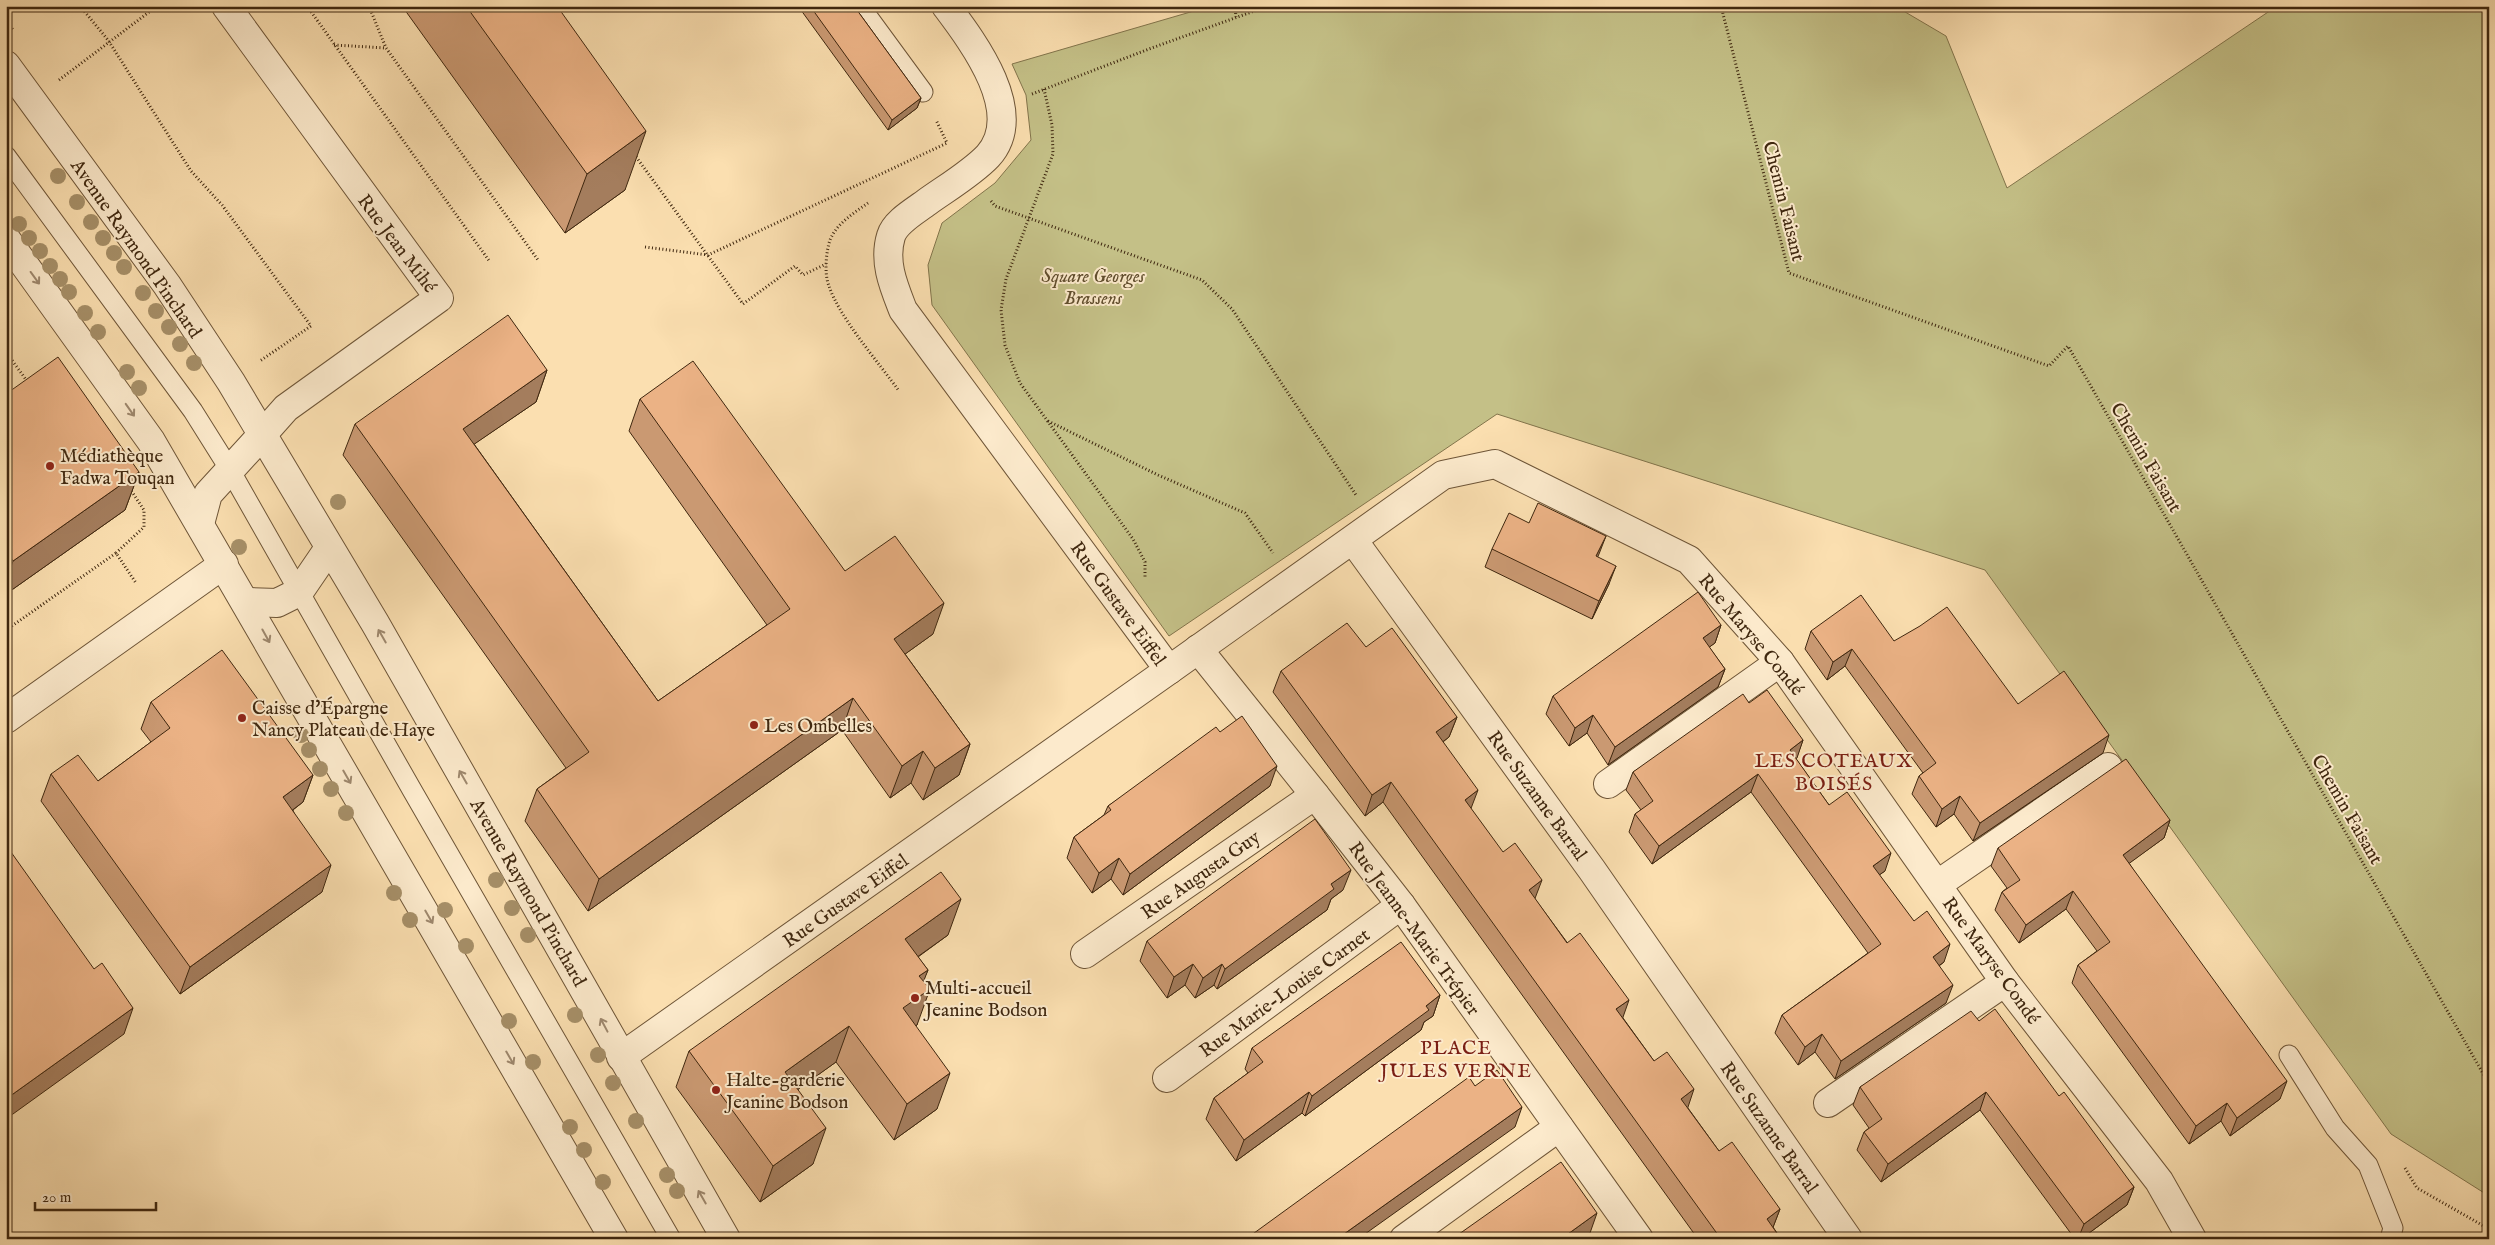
<svg xmlns="http://www.w3.org/2000/svg" width="2495" height="1245" font-family="'IM FELL English',serif">
  <style>
    .green { fill: #c4c087; stroke: #82744b }
    .lines { fill: none; stroke-linecap: round; stroke-linejoin: round }
    .service-casing { stroke: #6e5537; stroke-width: 21 }
    .minor-casing { stroke: #6e5537; stroke-width: 30 }
    .tertiary-casing { stroke: #6e5537; stroke-width: 30 }
    .path { stroke: #3f270f; stroke-width: 3; stroke-dasharray: 1 2.5; stroke-linecap: butt }
    .service { stroke: #fceacc; stroke-width: 19 }
    .minor { stroke: #fceacc; stroke-width: 28 }
    .tertiary { stroke: #fceacc; stroke-width: 28 }
    .tree { fill: #a68f68 }
    .wall { fill: #ca9972; stroke: #3f270f }
    .shaded-wall { fill: #a47d5d; stroke: #3f270f }
    .building { fill: #ebb285; stroke: #3f270f }
    .oneway { stroke: #9e886e }
    .poi-dot { fill: #8f2418; stroke: #fceacc; stroke-width: 2 }
    .labels { text-anchor: middle; stroke-width: 4; stroke-linejoin: round; paint-order: stroke }
    .street-label { font-size: 19px; fill: #3f270f; stroke: #fceacc }
    .park-label { font-size: 19px; font-style: italic; fill: #604d2d; stroke: #fceacc }
    .poi-label { font-size: 19px; fill: #3f270f; stroke: #fceacc; text-anchor: start }
    .neighbourhood-label { font-size: 20px; letter-spacing: 1px; fill: #7a1f14; stroke: #fceacc }
  </style>
  <rect width="100%" height="100%" fill="#fbdfb0"/>
  <filter id="stains"><feTurbulence type="fractalNoise" baseFrequency=".004" numOctaves="4"/><feColorMatrix values="0 0 0 0 .2 0 0 0 0 .09 0 0 0 0 .02 0 0 0 .5 -.17"/></filter>
  <radialGradient id="worn" r=".72"><stop offset=".6" stop-color="#630" stop-opacity="0"/><stop offset="1" stop-color="#630" stop-opacity=".3"/></radialGradient>
  <polygon class="green" points="1211,6 1895,6 1946,36 2007,188 2277,6 2489,6 2489,1196 2391,1134 1985,570 1497,414 1169,636 932,305 928,265 942,223 995,183 1031,140 1026,95 1012,64"/>
  <g class="lines">
    <g class="service-casing">
      <g id="service">
        <polyline points="860,6 923,92"/>
        <polyline points="6,156 193,411 230,470 412,790 671,1239"/>
        <polyline points="2289,1055 2335,1128 2368,1165 2393,1228 2390,1239"/>
      </g>
    </g>
    <g class="minor-casing">
      <g id="minor">
        <polyline points="226,6 439,298 286,408 262,435"/>
        <polyline points="1353,540 1592,870 1848,1239"/>
        <polyline points="1198,649 1315,795 1401,905 1639,1239"/>
        <polyline points="1169,670 1443,475 1495,464 1689,560 1780,662 2005,982 2159,1181 2192,1239"/>
        <polyline points="6,719 224,564"/>
        <polyline points="1608,784 1780,662"/>
        <polyline points="1938,884 2108,767"/>
        <polyline points="1085,954 1315,795"/>
        <path d="M621,1057L1169,670L903,310C894,287 883,262 891,236C895,222 915,211 927,202C945,189 972,173 988,156C1027,113 973,42 946,6"/>
        <polyline points="1167,1078 1401,905"/>
        <polyline points="1828,1103 2005,982"/>
        <polyline points="1404,1239 1559,1127"/>
      </g>
    </g>
    <g class="tertiary-casing">
      <g id="tertiary">
        <polyline points="6,65 167,285 231,382 375,623 726,1239"/>
        <polyline points="6,239 151,441 614,1239"/>
        <polyline points="200,524 208,494 262,435"/>
        <polyline points="247,602 277,603 299,592 329,548"/>
      </g>
    </g>
    <g class="path">
      <polyline points="80,6 108,40 191,171 222,205 311,326 260,361"/>
      <polyline points="307,6 490,262"/>
      <polyline points="369,6 386,48 538,260"/>
      <polyline points="1235,6 1236,17"/>
      <polyline points="1721,6 1789,273 2049,366 2068,346 2489,1084"/>
      <polyline points="6,20 13,30"/>
      <polyline points="334,45 386,48"/>
      <polyline points="59,80 157,6"/>
      <polyline points="1044,89 1052,125 1053,154 1006,279 1001,310 1005,345 1020,383 1133,539 1145,562 1145,577"/>
      <polyline points="1032,94 1149,49 1268,6"/>
      <polyline points="634,154 743,304 795,266 803,275 826,264"/>
      <polyline points="991,201 995,206 1202,280 1232,309 1356,495"/>
      <path d="M868,203C854,213 837,223 830,240C826,252 824,274 829,286C839,317 879,363 899,391"/>
      <polyline points="645,247 708,255 947,143 936,120"/>
      <polyline points="6,352 27,381"/>
      <polyline points="1048,421 1158,475 1245,513 1273,553"/>
      <polyline points="116,553 144,527 144,510 130,489"/>
      <polyline points="6,630 116,553 136,583"/>
      <polyline points="2405,1168 2417,1188 2489,1229"/>
    </g>
    <use href="#service" class="service"/>
    <use href="#minor" class="minor"/>
    <use href="#tertiary" class="tertiary"/>
  </g>
  <g class="tree">
    <circle cx="58" cy="176" r="8"/>
    <circle cx="77" cy="202" r="8"/>
    <circle cx="91" cy="222" r="8"/>
    <circle cx="19" cy="224" r="8"/>
    <circle cx="29" cy="238" r="8"/>
    <circle cx="103" cy="238" r="8"/>
    <circle cx="40" cy="251" r="8"/>
    <circle cx="114" cy="253" r="8"/>
    <circle cx="50" cy="266" r="8"/>
    <circle cx="124" cy="267" r="8"/>
    <circle cx="60" cy="279" r="8"/>
    <circle cx="69" cy="292" r="8"/>
    <circle cx="143" cy="293" r="8"/>
    <circle cx="156" cy="311" r="8"/>
    <circle cx="85" cy="313" r="8"/>
    <circle cx="169" cy="327" r="8"/>
    <circle cx="98" cy="332" r="8"/>
    <circle cx="180" cy="344" r="8"/>
    <circle cx="194" cy="363" r="8"/>
    <circle cx="127" cy="372" r="8"/>
    <circle cx="139" cy="388" r="8"/>
    <circle cx="338" cy="502" r="8"/>
    <circle cx="239" cy="547" r="8"/>
    <circle cx="301" cy="735" r="8"/>
    <circle cx="309" cy="750" r="8"/>
    <circle cx="320" cy="769" r="8"/>
    <circle cx="331" cy="789" r="8"/>
    <circle cx="346" cy="813" r="8"/>
    <circle cx="496" cy="880" r="8"/>
    <circle cx="394" cy="893" r="8"/>
    <circle cx="512" cy="908" r="8"/>
    <circle cx="445" cy="910" r="8"/>
    <circle cx="410" cy="920" r="8"/>
    <circle cx="528" cy="935" r="8"/>
    <circle cx="466" cy="946" r="8"/>
    <circle cx="575" cy="1015" r="8"/>
    <circle cx="509" cy="1021" r="8"/>
    <circle cx="598" cy="1055" r="8"/>
    <circle cx="533" cy="1062" r="8"/>
    <circle cx="613" cy="1083" r="8"/>
    <circle cx="636" cy="1121" r="8"/>
    <circle cx="570" cy="1127" r="8"/>
    <circle cx="584" cy="1150" r="8"/>
    <circle cx="667" cy="1175" r="8"/>
    <circle cx="603" cy="1182" r="8"/>
    <circle cx="677" cy="1191" r="8"/>
  </g>
  <g class="wall">
    <polygon points="402,6 557,6 625,190 565,233"/>
    <polygon points="798,6 854,6 921,98 917,108 888,130"/>
    <polygon points="547,370 536,402 474,444 658,701 767,625 629,431 640,399 845,571 933,634 905,654 970,744 959,775 923,800 911,783 890,798 842,730 588,911 525,821 537,789 566,768 343,455 355,424"/>
    <polygon points="6,394 139,472 125,510 6,594"/>
    <polygon points="1492,549 1598,557 1609,584 1592,619 1485,567"/>
    <polygon points="1721,625 1715,643 1709,647 1725,669 1718,687 1608,765 1587,733 1569,746 1546,714 1553,696"/>
    <polygon points="1811,631 1894,641 2018,704 2103,753 1973,841 1954,814 1936,827 1912,794 1919,776 1923,773 1845,666 1827,680 1805,649"/>
    <polygon points="1366,647 1457,717 1449,737 1443,742 1471,809 1535,899 1623,1018 1719,1151 1780,1209 1773,1227 1781,1239 1698,1239 1383,802 1365,816 1273,692 1281,671"/>
    <polygon points="151,702 313,775 303,802 293,810 322,892 180,994 41,801 51,774 98,781 151,742 141,729"/>
    <polygon points="1749,703 1803,740 1796,759 1829,805 1885,871 1879,875 1944,962 1939,966 1946,1003 1835,1079 1815,1052 1798,1065 1775,1033 1782,1015 1868,953 1751,792 1652,864 1629,832 1635,814 1641,810 1626,790 1633,772"/>
    <polygon points="1220,732 1270,786 1123,895 1111,879 1092,893 1067,858 1074,837 1104,815 1108,806"/>
    <polygon points="2170,820 2164,838 2129,863 2280,1099 2230,1136 2221,1121 2189,1144 2072,983 2078,965 2097,951 2066,909 2019,943 1995,910 2002,892 2007,888 1991,866 1998,848"/>
    <polygon points="1343,890 1331,899 1327,910 1217,989 1214,985 1195,998 1185,985 1167,998 1140,961 1147,941"/>
    <polygon points="948,935 918,957 928,970 923,981 917,1025 915,1026 937,1109 894,1140 836,1062 798,1089 813,1164 760,1202 676,1087 689,1051"/>
    <polygon points="1440,995 1433,1016 1424,1022 1421,1030 1305,1116 1302,1113 1236,1161 1206,1119 1214,1098 1248,1073 1245,1069 1252,1048"/>
    <polygon points="1979,1021 2059,1096 2134,1187 2127,1205 2081,1239 2075,1239 1980,1110 1881,1182 1857,1150 1864,1132 1869,1128 1853,1105 1860,1087"/>
  </g>
  <g class="shaded-wall">
    <polygon points="921,98 917,108 888,130 892,120"/>
    <polygon points="646,131 625,190 565,233 587,174"/>
    <polygon points="547,370 536,402 451,460 463,429"/>
    <polygon points="139,472 125,510 6,594 6,580 13,561"/>
    <polygon points="1606,536 1599,554 1590,574 1596,556"/>
    <polygon points="1616,566 1609,584 1592,619 1599,601"/>
    <polygon points="944,603 933,634 883,670 894,639"/>
    <polygon points="1721,625 1715,643 1697,656 1703,638"/>
    <polygon points="1852,649 1845,666 1827,680 1833,662"/>
    <polygon points="1725,669 1718,687 1608,765 1615,747"/>
    <polygon points="853,698 842,730 588,911 599,879"/>
    <polygon points="1593,715 1587,733 1569,746 1575,728"/>
    <polygon points="1457,717 1449,737 1428,753 1436,732"/>
    <polygon points="2109,735 2103,753 1973,841 1980,823"/>
    <polygon points="1803,740 1797,758 1784,768 1790,750"/>
    <polygon points="970,744 959,775 923,800 935,768"/>
    <polygon points="923,751 911,783 890,798 902,766"/>
    <polygon points="1277,766 1270,786 1123,895 1130,874"/>
    <polygon points="1758,774 1751,792 1652,864 1659,846"/>
    <polygon points="313,775 303,802 274,824 283,797"/>
    <polygon points="1391,782 1383,802 1365,816 1372,795"/>
    <polygon points="1478,790 1470,811 1465,800"/>
    <polygon points="1960,796 1954,814 1936,827 1942,809"/>
    <polygon points="2170,820 2164,838 2116,873 2123,855"/>
    <polygon points="1891,853 1885,871 1866,884 1873,866"/>
    <polygon points="1119,858 1111,879 1092,893 1099,873"/>
    <polygon points="331,865 322,892 180,994 190,967"/>
    <polygon points="1351,870 1343,890 1331,899 1327,910 1217,989 1225,969 1331,884"/>
    <polygon points="1542,880 1534,901 1529,890"/>
    <polygon points="2073,891 2066,909 2019,943 2026,925"/>
    <polygon points="961,899 948,935 892,975 905,939"/>
    <polygon points="1950,944 1944,962 1926,975 1933,957"/>
    <polygon points="1193,964 1185,985 1167,998 1174,977"/>
    <polygon points="1222,964 1214,985 1195,998 1203,978"/>
    <polygon points="928,970 917,998 930,989 917,1025 890,1044 903,1008 919,976"/>
    <polygon points="1953,985 1946,1003 1835,1079 1841,1061"/>
    <polygon points="1440,995 1433,1016 1424,1022 1421,1030 1305,1116 1312,1096 1426,1006"/>
    <polygon points="1629,1000 1622,1020 1616,1009"/>
    <polygon points="133,1008 124,1034 6,1119 6,1099"/>
    <polygon points="849,1026 836,1062 772,1108 785,1072"/>
    <polygon points="1822,1034 1815,1052 1798,1065 1805,1047"/>
    <polygon points="950,1073 937,1109 894,1140 907,1104"/>
    <polygon points="2287,1081 2280,1099 2230,1136 2237,1118"/>
    <polygon points="1694,1089 1687,1110 1681,1099"/>
    <polygon points="1309,1092 1302,1113 1236,1161 1244,1140"/>
    <polygon points="1986,1092 1980,1110 1881,1182 1888,1164"/>
    <polygon points="2227,1103 2221,1121 2189,1144 2196,1126"/>
    <polygon points="1522,1107 1515,1127 1358,1239 1337,1239"/>
    <polygon points="826,1128 813,1164 760,1202 773,1166"/>
    <polygon points="2134,1187 2127,1205 2081,1239 2078,1239 2084,1224"/>
    <polygon points="1780,1209 1772,1230 1767,1219"/>
    <polygon points="1597,1213 1590,1233 1582,1239 1561,1239"/>
  </g>
  <g class="building">
    <polygon points="466,6 557,6 646,131 587,174"/>
    <polygon points="810,6 854,6 921,98 892,120"/>
    <polygon points="508,315 547,370 463,429 658,701 790,609 640,399 693,361 845,571 895,536 944,603 894,639 970,744 935,768 923,751 902,766 853,698 599,879 537,789 589,752 355,424"/>
    <polygon points="58,357 139,472 13,561 6,551 6,394"/>
    <polygon points="1538,503 1606,536 1596,556 1616,566 1599,601 1492,549 1509,513 1529,523"/>
    <polygon points="1698,592 1721,625 1703,638 1725,669 1615,747 1593,715 1575,728 1553,696"/>
    <polygon points="1861,595 1894,641 1920,626 1947,607 2018,704 2064,671 2109,735 1980,823 1960,796 1942,809 1919,776 1936,763 1852,649 1833,662 1811,631"/>
    <polygon points="1347,623 1366,647 1392,628 1457,717 1436,732 1478,790 1465,800 1503,852 1515,843 1542,880 1529,890 1567,943 1580,933 1629,1000 1616,1009 1654,1061 1667,1052 1694,1089 1681,1099 1719,1151 1732,1142 1780,1209 1767,1219 1781,1239 1721,1239 1391,782 1372,795 1281,671"/>
    <polygon points="222,650 313,775 283,797 331,865 190,967 51,774 78,755 98,781 170,728 151,702"/>
    <polygon points="1767,690 1803,740 1790,750 1829,805 1847,792 1891,853 1873,866 1914,921 1927,911 1950,944 1933,957 1953,985 1841,1061 1822,1034 1805,1047 1782,1015 1881,944 1758,774 1659,846 1635,814 1653,801 1633,772 1743,694 1749,703"/>
    <polygon points="1242,716 1277,766 1130,874 1119,858 1099,873 1074,837 1111,810 1108,806 1216,727 1220,732"/>
    <polygon points="2126,759 2170,820 2123,855 2287,1081 2237,1118 2227,1103 2196,1126 2078,965 2110,942 2073,891 2026,925 2002,892 2020,880 1998,848"/>
    <polygon points="1315,819 1351,870 1331,884 1334,889 1225,969 1222,964 1203,978 1193,964 1174,977 1147,941"/>
    <polygon points="6,845 94,969 102,963 133,1008 6,1099"/>
    <polygon points="941,872 961,899 905,939 928,970 919,976 930,989 903,1008 950,1073 907,1104 849,1026 785,1072 826,1128 773,1166 689,1051"/>
    <polygon points="1401,942 1440,995 1426,1006 1429,1010 1312,1096 1309,1092 1244,1140 1214,1098 1263,1062 1252,1048"/>
    <polygon points="1995,1009 2059,1096 2064,1092 2134,1187 2084,1224 1986,1092 1888,1164 1864,1132 1882,1119 1860,1087 1971,1011 1979,1021"/>
    <polygon points="1497,1070 1522,1107 1337,1239 1252,1239 1250,1236 1469,1077 1475,1086"/>
    <polygon points="1561,1162 1597,1213 1561,1239 1452,1239"/>
  </g>
  <defs><path id="oneway-shaft" d="M-6 0H5M1.5-3L5.5 0L1.5 3" fill="none" stroke-width="1.6" stroke-linecap="round" stroke-linejoin="round" transform="scale(1.25)"/></defs>
  <g class="oneway">
    <use href="#oneway-shaft" transform="translate(35 278) rotate(54)"/>
    <use href="#oneway-shaft" transform="translate(130 410) rotate(55)"/>
    <use href="#oneway-shaft" transform="translate(266 636) rotate(61)"/>
    <use href="#oneway-shaft" transform="translate(382 636) rotate(-120)"/>
    <use href="#oneway-shaft" transform="translate(347 777) rotate(60)"/>
    <use href="#oneway-shaft" transform="translate(463 777) rotate(-120)"/>
    <use href="#oneway-shaft" transform="translate(429 917) rotate(60)"/>
    <use href="#oneway-shaft" transform="translate(604 1025) rotate(-118)"/>
    <use href="#oneway-shaft" transform="translate(510 1058) rotate(60)"/>
    <use href="#oneway-shaft" transform="translate(702 1197) rotate(-120)"/>
  </g>
  <g class="poi-dot">
    <circle cx="50" cy="466" r="5"/>
    <circle cx="242" cy="718" r="5"/>
    <circle cx="754" cy="725" r="5"/>
    <circle cx="915" cy="998" r="5"/>
    <circle cx="716" cy="1090" r="5"/>
  </g>
  <g class="labels">
    <g class="street-label">
      <text transform="translate(1785 201) rotate(76)" y="7">Chemin Faisant</text>
      <text transform="translate(398 243) rotate(53)" y="7">Rue Jean Mihé</text>
      <text transform="translate(137 248) rotate(55)" y="7">Avenue Raymond Pinchard</text>
      <text transform="translate(2147 457) rotate(60)" y="7">Chemin Faisant</text>
      <text transform="translate(1119 603) rotate(54)" y="7">Rue Gustave Eiffel</text>
      <text transform="translate(1752 634) rotate(50)" y="7">Rue Maryse Condé</text>
      <text transform="translate(1538 795) rotate(54)" y="7">Rue Suzanne Barral</text>
      <text transform="translate(2348 809) rotate(60)" y="7">Chemin Faisant</text>
      <text transform="translate(1200 874) rotate(-35)" y="7">Rue Augusta Guy</text>
      <text transform="translate(529 892) rotate(60)" y="7">Avenue Raymond Pinchard</text>
      <text transform="translate(845 900) rotate(-35)" y="7">Rue Gustave Eiffel</text>
      <text transform="translate(1415 928) rotate(54)" y="7">Rue Jeanne-Marie Trépier</text>
      <text transform="translate(1992 960) rotate(54)" y="7">Rue Maryse Condé</text>
      <text transform="translate(1284 992) rotate(-36)" y="7">Rue Marie-Louise Carnet</text>
      <text transform="translate(1770 1127) rotate(55)" y="7">Rue Suzanne Barral</text>
    </g>
    <g class="park-label">
      <text x="1093" y="282">Square Georges<tspan x="1093" dy="22">Brassens</tspan></text>
    </g>
    <g class="poi-label">
      <text x="60" y="462">Médiathèque<tspan x="60" dy="22">Fadwa Touqan</tspan></text>
      <text x="252" y="714">Caisse d'Épargne<tspan x="252" dy="22">Nancy Plateau de Haye</tspan></text>
      <text x="764" y="732">Les Ombelles</text>
      <text x="925" y="994">Multi-accueil<tspan x="925" dy="22">Jeanine Bodson</tspan></text>
      <text x="726" y="1086">Halte-garderie<tspan x="726" dy="22">Jeanine Bodson</tspan></text>
    </g>
    <g class="neighbourhood-label">
      <text x="1834" y="767">LES COTEAUX<tspan x="1834" dy="23">BOISÉS</tspan></text>
      <text x="1456" y="1054">PLACE<tspan x="1456" dy="23">JULES VERNE</tspan></text>
    </g>
  </g>
  <rect width="2495" height="1245" fill="none" stroke="#fbdfb0" stroke-width="25"/>
  <rect x="8" y="8" width="2480" height="1230" fill="none" stroke="#3f270f" stroke-width="2.5"/>
  <rect x="12" y="12" width="2470" height="1220" fill="none" stroke="#3f270f"/>
  <path d="M35 1202v8h121v-8" fill="none" stroke="#3f270f" stroke-width="2.5"/>
  <text x="42" y="1202" font-size="15" fill="#3f270f" stroke="#fceacc" stroke-width="4" paint-order="stroke">20 m</text>
  <rect width="100%" height="100%" filter="url(#stains)"/>
  <rect width="100%" height="100%" fill="url(#worn)"/>
</svg>
